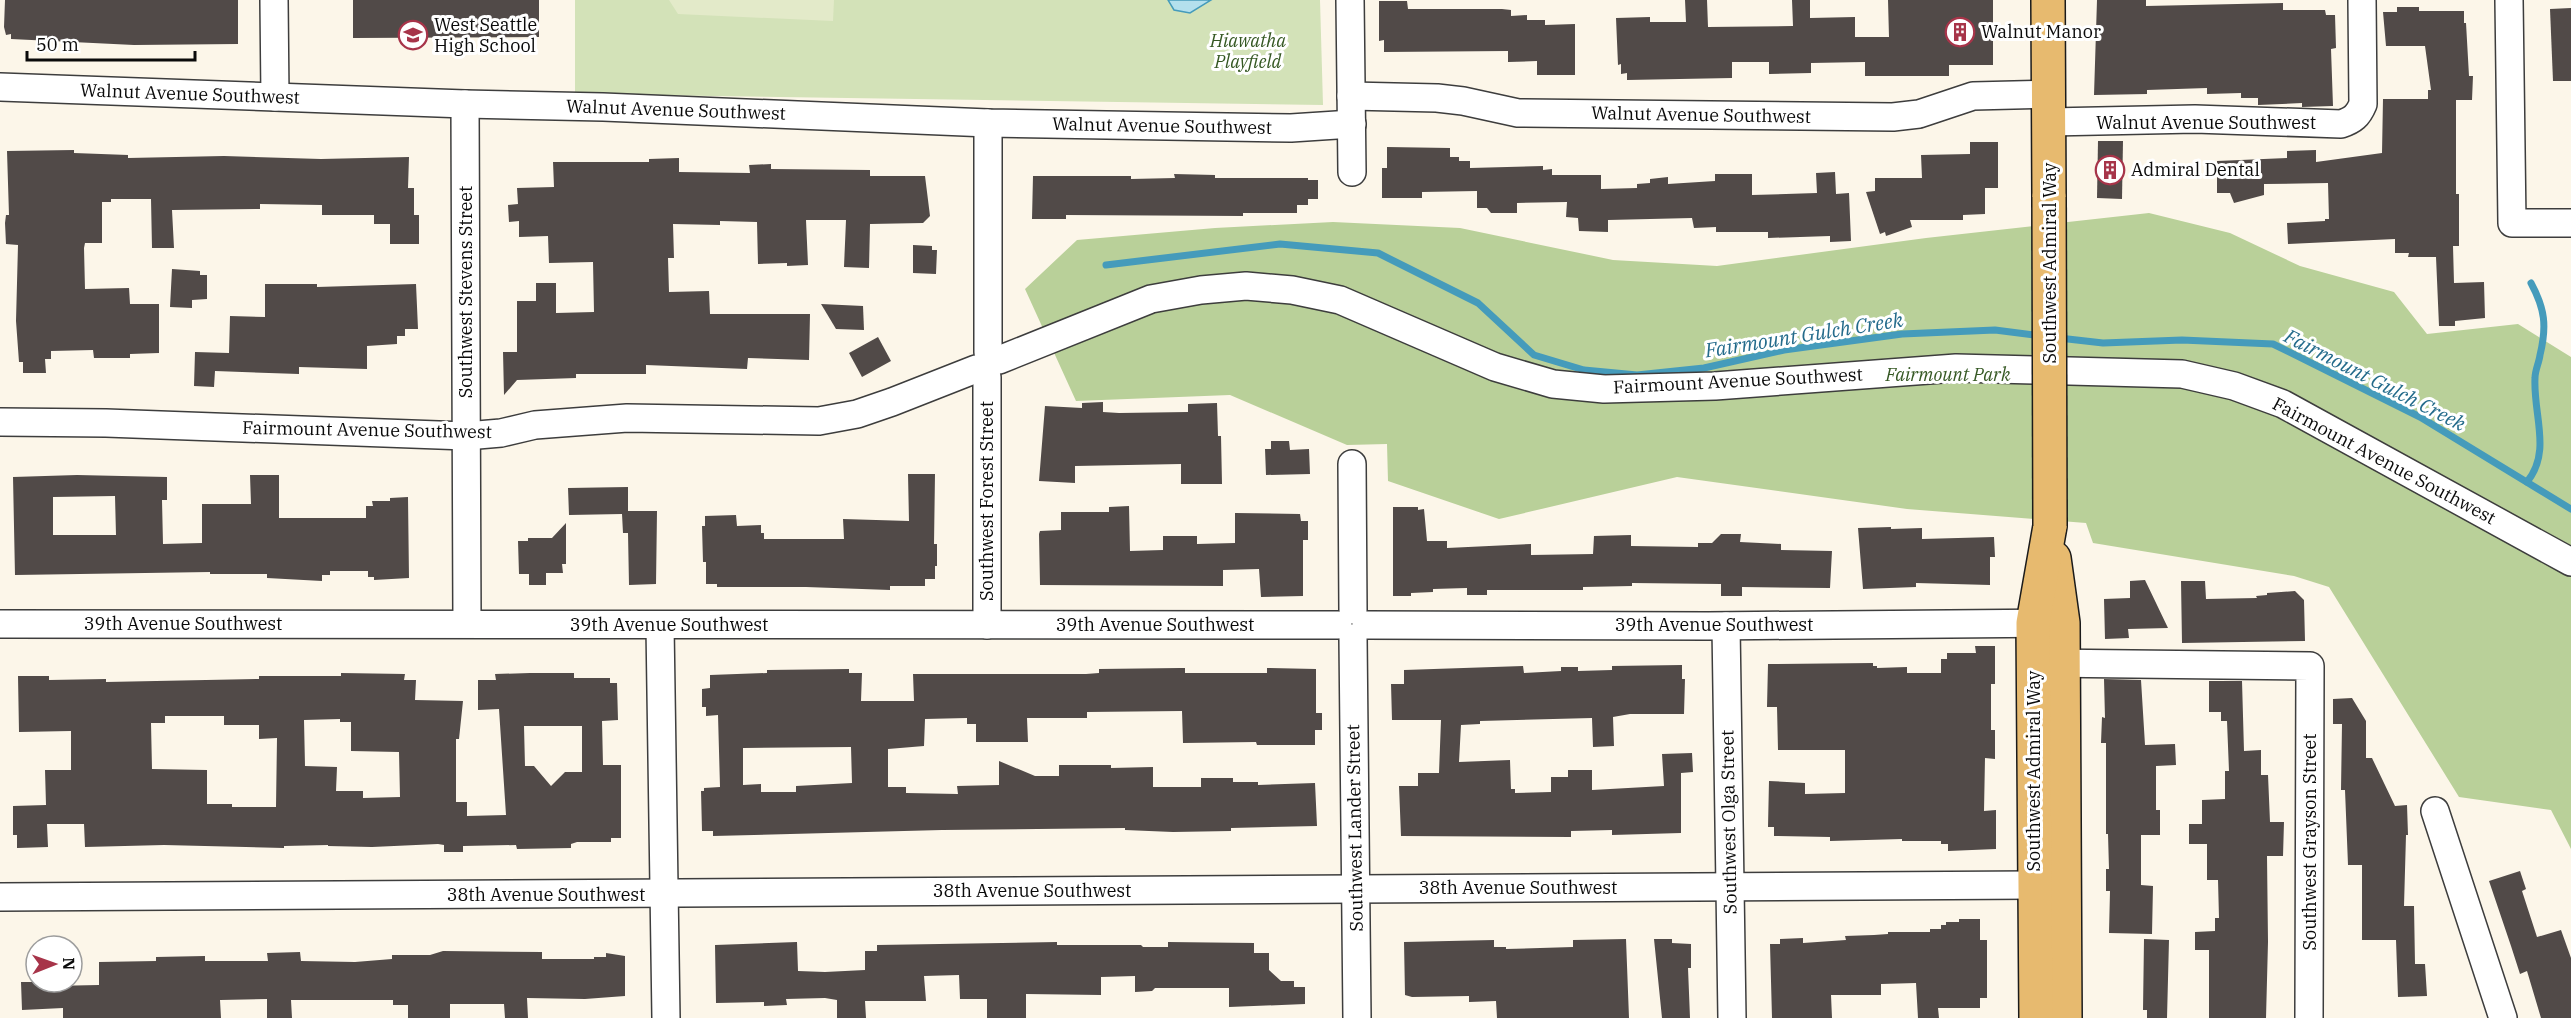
<svg xmlns="http://www.w3.org/2000/svg" width="2571" height="1018" font-family="'IBM Plex Serif',serif">
  <style>
    .green { fill: #d3e2b8 }
    .forest { fill: #b9d099 }
    .pitch { fill: #e3eac9 }
    .water { fill: #b4e0ed; stroke: #459bbb; stroke-width: 1.5 }
    .lines { fill: none; stroke-linecap: round; stroke-linejoin: round }
    .stream { stroke: #459bbb; stroke-width: 7 }
    .building { fill: #514a48; fill-rule: evenodd }
    .street-casing { stroke: #3d3d3d; stroke-width: 30 }
    .primary-casing { stroke: #1b1b1b; stroke-width: 36 }
    .street { stroke: #fff; stroke-width: 27 }
    .primary { stroke: #e7ba6f; stroke-width: 33 }
    .primary-bridge-casing { stroke: #1b1b1b; stroke-width: 36; stroke-linecap: butt }
    .primary-bridge { stroke: #e7ba6f; stroke-width: 33 }
    .labels { text-anchor: middle; stroke-width: 6; stroke-linejoin: round; paint-order: stroke }
    .poi-label { font-size: 18px; fill: #0a0a0a; stroke: #fff; text-anchor: start }
    .park-label { font-size: 18px; font-style: italic; fill: #355823; stroke: #fff }
    .street-label { font-size: 18px; fill: #0a0a0a; stroke: #fff }
    .water-label { font-size: 20px; font-style: italic; fill: #246b8b; stroke: #fff }
  </style>
  <rect width="100%" height="100%" fill="#fcf6e9"/>
  <polygon class="green" points="575,0 1320,0 1323,105 575,94"/>
  <polygon class="forest" points="2149,213 2230,233 2300,266 2394,292 2427,334 2518,324 2571,357 2571,849 2551,810 2459,797 2329,587 2294,576 2093,543 2086,523 1907,509 1677,477 1499,519 1388,481 1387,444 1347,445 1230,395 1076,401 1025,289 1077,240 1215,228 1333,222 1460,228 1613,260 1717,266 1926,238"/>
  <polygon class="pitch" points="669,0 834,0 833,21 678,14"/>
  <polygon class="water" points="1168,0 1211,0 1190,13 1174,10"/>
  <g class="lines">
    <g class="stream">
      <polyline points="1106,265 1280,244 1378,253 1478,303 1534,355 1584,370 1637,375 1704,368 1784,350 1902,334 1995,330 2042,336"/>
      <polyline points="2059,338 2103,343 2182,340 2273,344 2420,417 2571,509"/>
      <path d="M2527,482C2552,451 2533,415 2535,378C2535,370 2539,363 2540,355C2547,326 2545,309 2531,283"/>
    </g>
  </g>
  <g class="building">
    <polygon points="5,0 238,0 238,44 134,45 11,39 11,34 6,35 4,27"/>
    <polygon points="353,0 539,0 539,37 353,38"/>
    <polygon points="1685,0 1707,0 1708,27 1793,26 1792,0 1810,0 1810,18 1855,17 1855,37 1889,37 1888,0 1993,0 1993,65 1949,65 1949,76 1865,76 1865,62 1811,63 1811,73 1769,74 1769,62 1732,62 1732,78 1627,80 1627,73 1621,74 1621,64 1618,65 1616,18 1650,17 1650,22 1686,22"/>
    <polygon points="2097,0 2146,0 2146,6 2283,3 2283,10 2325,10 2326,15 2335,15 2336,48 2331,49 2333,106 2302,107 2302,103 2258,105 2258,98 2241,98 2241,93 2207,94 2207,88 2147,90 2147,94 2094,95"/>
    <polygon points="1379,1 1407,1 1408,9 1502,9 1511,10 1511,16 1527,15 1527,20 1545,20 1545,25 1575,24 1575,75 1537,75 1537,61 1508,62 1508,51 1384,52 1384,40 1379,41"/>
    <polygon points="2397,7 2419,7 2419,11 2464,11 2464,23 2466,23 2469,76 2473,76 2472,100 2456,100 2456,194 2459,194 2459,246 2453,246 2454,283 2484,282 2485,318 2455,321 2455,326 2439,326 2436,257 2408,257 2409,253 2395,253 2395,239 2288,244 2287,223 2325,221 2325,219 2329,219 2328,183 2264,184 2264,195 2234,203 2230,193 2217,193 2217,161 2287,158 2287,151 2316,150 2316,162 2382,153 2383,99 2428,99 2428,90 2431,90 2425,46 2386,46 2383,12 2397,12"/>
    <polygon points="2571,8 2571,81 2553,81 2550,9"/>
    <polygon points="2098,141 2123,141 2122,199 2097,198"/>
    <polygon points="1970,142 1998,142 1998,188 1985,188 1985,214 1963,215 1963,220 1910,220 1912,227 1886,236 1885,232 1880,234 1866,192 1875,191 1875,178 1922,178 1921,155 1970,154"/>
    <polygon points="1387,147 1450,148 1450,157 1459,157 1459,161 1470,161 1470,168 1543,166 1543,170 1552,169 1552,175 1601,175 1601,189 1637,188 1637,184 1650,183 1650,179 1668,177 1668,184 1715,181 1715,174 1752,174 1752,195 1817,193 1816,173 1835,172 1836,194 1849,193 1851,241 1830,242 1830,236 1768,238 1768,232 1716,232 1716,227 1694,228 1692,218 1608,220 1608,232 1579,231 1578,218 1566,217 1567,202 1517,203 1517,213 1491,213 1487,208 1477,208 1477,191 1422,192 1422,198 1382,198 1382,168 1387,168"/>
    <polygon points="74,150 74,153 128,155 128,158 224,156 321,159 409,157 408,188 414,188 414,215 419,215 419,244 390,244 390,224 374,224 374,215 322,215 322,205 260,204 260,209 172,210 174,248 152,248 151,199 111,199 111,202 102,202 102,243 85,243 84,248 85,289 129,288 130,304 159,304 159,353 130,354 130,358 94,358 93,350 51,351 51,359 45,359 46,373 23,373 23,362 19,362 16,321 18,245 6,244 5,223 6,215 9,215 7,151"/>
    <polygon points="679,158 679,172 750,173 749,165 771,164 771,169 870,170 870,176 925,176 930,216 923,223 870,224 869,268 844,267 846,220 806,220 808,265 787,266 787,263 758,264 757,222 720,221 720,225 673,224 674,258 668,258 669,292 709,291 710,314 810,314 809,360 748,358 747,369 646,365 646,374 576,374 576,378 517,380 504,395 503,352 517,352 517,301 536,301 536,283 556,283 556,313 594,312 593,262 549,263 548,236 519,237 519,221 509,222 508,205 518,204 517,188 554,187 553,162 649,162 649,159"/>
    <polygon points="1174,174 1215,175 1215,178 1308,178 1308,180 1318,180 1318,199 1308,199 1308,205 1297,205 1297,213 1243,213 1243,216 1066,215 1066,219 1032,219 1033,176 1131,176 1131,179 1175,178"/>
    <polygon points="913,245 932,246 932,250 937,250 936,274 913,273"/>
    <polygon points="172,269 200,271 200,275 207,275 207,299 192,300 192,308 170,307"/>
    <polygon points="265,284 317,284 317,287 416,284 418,329 405,329 405,336 397,336 397,344 367,346 367,369 299,367 299,374 215,371 214,387 194,386 195,352 229,353 230,316 265,317"/>
    <polygon points="821,304 863,306 864,330 836,329"/>
    <polygon points="878,337 891,361 862,377 849,353"/>
    <polygon points="1103,402 1103,412 1119,413 1188,412 1188,404 1217,403 1218,436 1221,436 1222,484 1181,484 1181,464 1075,466 1075,483 1039,481 1045,406 1082,408 1082,403"/>
    <polygon points="1271,441 1289,441 1290,450 1309,449 1310,474 1266,475 1265,449 1271,449"/>
    <polygon points="908,474 935,474 934,544 937,544 937,566 935,566 935,579 925,579 925,586 890,586 890,590 806,587 717,587 717,584 706,584 706,562 703,562 702,526 705,526 705,516 736,515 737,526 761,525 761,533 764,533 764,539 844,539 843,519 909,521"/>
    <path d="M77,475L167,477V500H162L163,544L202,543V504H251L250,475H279V518H366V506H373L372,501H390V498L408,497L409,578L374,580V577H368V571H330V575H322V581L267,578V574H210V572L15,575L13,477ZM115,496L116,535H53V497Z"/>
    <polygon points="628,487 628,511 657,511 656,584 629,585 628,533 623,533 622,514 569,515 568,488"/>
    <polygon points="1129,506 1130,551 1163,550 1163,536 1197,536 1197,544 1235,543 1235,513 1300,514 1301,521 1308,521 1308,540 1303,540 1303,596 1261,597 1259,569 1223,570 1223,586 1040,585 1039,534 1040,531 1061,530 1061,512 1109,512 1109,507"/>
    <polygon points="1393,507 1418,507 1418,510 1424,509 1427,541 1447,541 1447,548 1531,544 1531,555 1593,554 1594,536 1631,535 1631,546 1698,547 1698,543 1712,543 1721,534 1741,534 1740,542 1781,544 1781,550 1832,551 1830,588 1742,587 1742,596 1721,596 1721,584 1632,583 1632,586 1583,587 1583,590 1487,590 1487,595 1467,595 1467,588 1433,589 1433,592 1411,593 1411,596 1393,596"/>
    <polygon points="566,523 566,564 562,564 563,573 546,573 546,585 529,585 529,574 519,574 518,541 528,541 528,538 552,538"/>
    <polygon points="1891,527 1891,529 1922,528 1922,539 1994,537 1995,557 1990,557 1990,585 1916,583 1916,587 1863,589 1858,528"/>
    <polygon points="2145,580 2168,628 2128,629 2129,638 2105,639 2104,599 2130,598 2130,581"/>
    <polygon points="2181,581 2205,581 2206,599 2257,598 2256,596 2267,595 2267,593 2295,591 2304,600 2305,641 2182,643"/>
    <polygon points="1975,646 1995,646 1995,684 1991,684 1991,730 1995,730 1995,759 1985,758 1984,811 1996,810 1996,849 1948,851 1948,844 1941,844 1941,841 1902,841 1902,839 1830,841 1830,837 1774,836 1774,827 1768,827 1769,781 1805,783 1805,794 1845,793 1845,750 1778,750 1777,707 1767,707 1768,664 1873,663 1873,666 1877,666 1877,668 1907,667 1907,673 1941,673 1941,659 1947,659 1947,653 1976,653"/>
    <polygon points="1682,665 1682,679 1685,679 1684,714 1630,714 1613,717 1614,746 1593,747 1592,718 1480,721 1480,724 1461,725 1459,762 1510,760 1511,789 1515,789 1515,793 1551,792 1551,777 1568,777 1568,770 1592,770 1592,790 1664,786 1662,754 1692,753 1693,772 1681,773 1681,833 1612,835 1612,830 1571,831 1571,837 1401,836 1399,786 1418,786 1418,773 1439,773 1441,720 1392,720 1391,684 1404,684 1404,670 1523,666 1524,673 1561,671 1561,667 1578,667 1578,671 1612,670 1612,666"/>
    <path d="M1180,668H1185V673H1267V668L1316,669V713H1322V730H1315V745H1257L1256,742L1183,743L1182,711L1087,712V718H1027L1028,742H976V724H967V718L925,719L924,746L888,749V787H906V793L958,794L957,786L999,785V761L1035,776H1059V765H1111V768L1153,767V787H1201V778H1233V782H1258V785L1315,783L1317,826L1231,828V831L1173,832L1125,830V828L942,830L713,836V831H702L701,791H704V788L720,787L718,715L706,716V707H702V689L710,688V675L767,673V670L849,669V673H862L861,701H914L913,674H1086L1099,673V669ZM851,747L852,783L796,786V792H761V784L743,785V748Z"/>
    <path d="M341,673L405,674L404,680H416L415,700L463,701L459,739H456V802H467V816L506,815L499,709L478,710V680H496L495,674L530,673H574V678H610V683H617L618,720L602,721L603,765H621V838H611V842H577L571,844V848L517,849L516,845L463,846V852H444V845L438,844L372,847L328,846V845L284,846V848L164,845L85,847L84,824H47L48,847L17,848V835H13V806L46,805L45,770H71V731L19,732L18,676H49V680L106,679V682L259,679V676H341ZM165,716H224V725H259V739L277,738L276,807H232V804H207V770L152,769L151,723H165ZM340,719V722H351V751L399,752L400,797L363,798V791H336L337,767L305,766L304,720ZM524,726H582V772H565L551,786L534,766H525Z"/>
    <polygon points="2104,679 2141,680 2145,745 2175,744 2176,765 2156,766 2156,810 2160,810 2160,835 2141,835 2141,885 2153,886 2152,934 2109,933 2110,891 2106,891 2106,869 2109,869 2108,834 2106,834 2106,743 2101,743 2102,717 2105,718"/>
    <polygon points="2209,681 2242,681 2244,751 2261,750 2261,775 2268,775 2270,822 2284,822 2283,856 2267,856 2268,942 2266,1018 2209,1018 2209,950 2195,950 2195,932 2215,931 2215,918 2219,918 2218,880 2207,880 2207,844 2189,844 2189,824 2202,824 2202,800 2225,799 2225,771 2229,771 2227,721 2221,721 2221,712 2209,712"/>
    <polygon points="2352,698 2366,721 2366,758 2372,758 2395,806 2407,805 2408,835 2406,835 2404,906 2414,906 2415,964 2425,964 2427,996 2398,997 2396,940 2362,940 2362,865 2348,865 2345,790 2341,790 2342,724 2333,724 2333,699"/>
    <polygon points="2520,871 2526,889 2522,891 2537,937 2561,930 2571,958 2571,1018 2541,1018 2527,971 2520,974 2511,946 2489,881"/>
    <polygon points="1959,919 1980,919 1980,940 1987,940 1987,998 1980,998 1980,1008 1938,1008 1939,1018 1918,1018 1916,983 1881,984 1881,995 1831,995 1832,1018 1772,1018 1770,944 1780,944 1780,939 1803,938 1803,943 1846,940 1845,936 1874,935 1888,934 1888,932 1930,932 1930,929 1941,929 1941,925 1946,925 1946,922 1959,922"/>
    <polygon points="1626,939 1629,1018 1497,1018 1496,1001 1469,1002 1469,996 1412,997 1405,995 1404,942 1494,940 1494,947 1506,947 1506,949 1573,947 1573,940"/>
    <polygon points="1654,939 1672,939 1672,943 1691,944 1691,968 1688,968 1690,1018 1662,1018"/>
    <polygon points="2144,939 2169,940 2167,1018 2147,1018 2147,1010 2143,1010"/>
    <polygon points="797,942 798,971 825,972 865,970 865,951 877,951 877,945 1057,942 1057,945 1141,945 1143,947 1168,947 1168,942 1254,943 1254,953 1269,953 1269,970 1281,981 1294,981 1294,987 1305,987 1305,1004 1229,1007 1229,988 1155,988 1152,991 1135,992 1135,976 1101,977 1101,995 1026,994 1026,1018 987,1018 987,999 960,999 959,975 924,976 926,1001 865,1001 866,1018 837,1018 837,1000 825,998 786,999 787,1005 764,1006 764,1002 716,1003 715,945"/>
    <polygon points="443,951 542,952 542,959 594,959 594,957 606,957 606,953 625,956 625,996 585,999 527,998 528,1018 505,1018 504,1004 450,1004 450,1018 408,1018 408,1005 393,1005 393,1000 291,1000 292,1018 267,1018 267,999 220,1000 221,1018 63,1018 63,1008 22,1010 21,982 50,982 50,986 99,985 99,962 156,961 156,957 205,956 205,961 268,961 267,953 300,952 301,961 355,962 392,959 392,955 430,955"/>
  </g>
  <g class="lines">
    <g class="street-casing">
      <g id="street">
        <polyline points="274,0 275,97"/>
        <polyline points="1350,0 1352,172"/>
        <polyline points="2509,0 2512,223 2571,223"/>
        <polyline points="0,87 465,104 603,107 988,123 1291,128 1352,124"/>
        <polyline points="1351,96 1437,98 1463,101 1518,113 1893,117 1919,114 1973,96 2050,94"/>
        <polyline points="465,104 467,623"/>
        <path d="M2050,122L2195,119L2341,124C2353,120 2358,116 2363,104L2362,0"/>
        <polyline points="988,352 988,123"/>
        <polyline points="999,360 1151,299 1201,290 1246,286 1292,290 1340,300 1495,367 1553,384 1604,389 1715,386 1956,368 2182,374 2234,386 2283,404 2571,562"/>
        <polyline points="0,422 106,423 466,436 501,433 535,425 627,418 819,421 857,414 892,402 976,369"/>
        <polyline points="1352,464 1353,610"/>
        <polyline points="0,624 1338,625"/>
        <polyline points="987,625 987,377"/>
        <polyline points="1366,625 1708,626 2052,623"/>
        <polyline points="660,626 666,1018"/>
        <polyline points="1726,626 1732,1018"/>
        <polyline points="1353,638 1357,1018"/>
        <polyline points="2044,663 2310,666 2309,1018"/>
        <polyline points="2435,811 2503,1018"/>
        <polyline points="0,897 2055,885"/>
      </g>
    </g>
    <g class="primary-casing">
      <g id="primary">
        <polyline points="2048,0 2049,197"/>
        <polyline points="2054,558 2063,623 2065,1018"/>
        <polyline points="2036,1018 2033,623 2050,526"/>
      </g>
    </g>
    <use href="#street" class="street"/>
    <use href="#primary" class="primary"/>
    <g class="primary-bridge-casing">
      <polyline id="primary-bridge" points="2049,197 2050,526"/>
    </g>
    <use href="#primary-bridge" class="primary-bridge"/>
  </g>
  <defs>
    <g id="building-ring" transform="scale(1.5)"><circle r="9.5" fill="#fff" stroke="#a73449" stroke-width="1.5"/><path d="M-4-6H4V6H1V3H-1V6H-4ZM-2.5-4.3h1.7v1.8h-1.7ZM.8-4.3h1.7v1.8H.8ZM-2.5-1h1.7V.8h-1.7ZM.8-1h1.7V.8H.8Z" fill="#a73449"/></g>
    <g id="school-ring" transform="scale(1.5)"><circle r="9.5" fill="#fff" stroke="#a73449" stroke-width="1.5"/><path d="M0-5L7-2L0 1L-7-2ZM-4 1L0 2.5L4 1V4Q0 6-4 4Z" fill="#a73449"/></g>
  </defs>
  <g fill-rule="evenodd">
    <use href="#building-ring" x="1960" y="32"/>
    <use href="#school-ring" x="413" y="35"/>
    <use href="#building-ring" x="2110" y="170"/>
  </g>
  <g class="labels">
    <g class="poi-label">
      <text x="434" y="31">West Seattle<tspan x="434" dy="21">High School</tspan></text>
      <text x="1981" y="38">Walnut Manor</text>
      <text x="2131" y="176">Admiral Dental</text>
    </g>
    <g class="park-label">
      <text x="1248" y="47">Hiawatha<tspan x="1248" dy="21">Playfield</tspan></text>
      <text x="1948" y="381">Fairmount Park</text>
    </g>
    <g class="street-label">
      <text transform="translate(190 94) rotate(2)" y="6">Walnut Avenue Southwest</text>
      <text transform="translate(676 110) rotate(2)" y="6">Walnut Avenue Southwest</text>
      <text transform="translate(1701 115) rotate(1)" y="6">Walnut Avenue Southwest</text>
      <text x="2206" y="129">Walnut Avenue Southwest</text>
      <text transform="translate(1162 126) rotate(1)" y="6">Walnut Avenue Southwest</text>
      <text transform="translate(2050 263) rotate(-90)" y="6">Southwest Admiral Way</text>
      <text transform="translate(466 292) rotate(-90)" y="6">Southwest Stevens Street</text>
      <text transform="translate(1738 381) rotate(-3)" y="6">Fairmount Avenue Southwest</text>
      <text transform="translate(367 430) rotate(1)" y="6">Fairmount Avenue Southwest</text>
      <text transform="translate(2384 461) rotate(28)" y="6">Fairmount Avenue Southwest</text>
      <text transform="translate(987 501) rotate(-90)" y="6">Southwest Forest Street</text>
      <text x="183" y="630">39th Avenue Southwest</text>
      <text x="669" y="631">39th Avenue Southwest</text>
      <text x="1155" y="631">39th Avenue Southwest</text>
      <text x="1714" y="631">39th Avenue Southwest</text>
      <text transform="translate(2034 771) rotate(-90)" y="6">Southwest Admiral Way</text>
      <text transform="translate(1729 822) rotate(-91)" y="6">Southwest Olga Street</text>
      <text transform="translate(1355 828) rotate(-91)" y="6">Southwest Lander Street</text>
      <text transform="translate(2310 842) rotate(-90)" y="6">Southwest Grayson Street</text>
      <text x="1518" y="894">38th Avenue Southwest</text>
      <text x="1032" y="897">38th Avenue Southwest</text>
      <text x="546" y="901">38th Avenue Southwest</text>
    </g>
    <g class="water-label">
      <text transform="translate(1804 335) rotate(-9)" y="7">Fairmount Gulch Creek</text>
      <text transform="translate(2375 380) rotate(27)" y="7">Fairmount Gulch Creek</text>
    </g>
  </g>
  <g transform="translate(54 964) rotate(89)"><circle r="28" fill="#ffffff" stroke="#9d9d9d" stroke-width="1.5"/>
  <path d="M0-4.5L10 22L0 15L-10 22Z" fill="#a73449"/>
  <text y="-9" font-size="16" font-weight="bold" text-anchor="middle" fill="#0a0a0a">N</text>
  </g>
  <path d="M27 51v9h168v-9" fill="none" stroke="#0a0a0a" stroke-width="3"/>
  <text x="36" y="51" font-size="18" fill="#0a0a0a" stroke="#ffffff" stroke-width="4.5" paint-order="stroke">50 m</text>
</svg>
